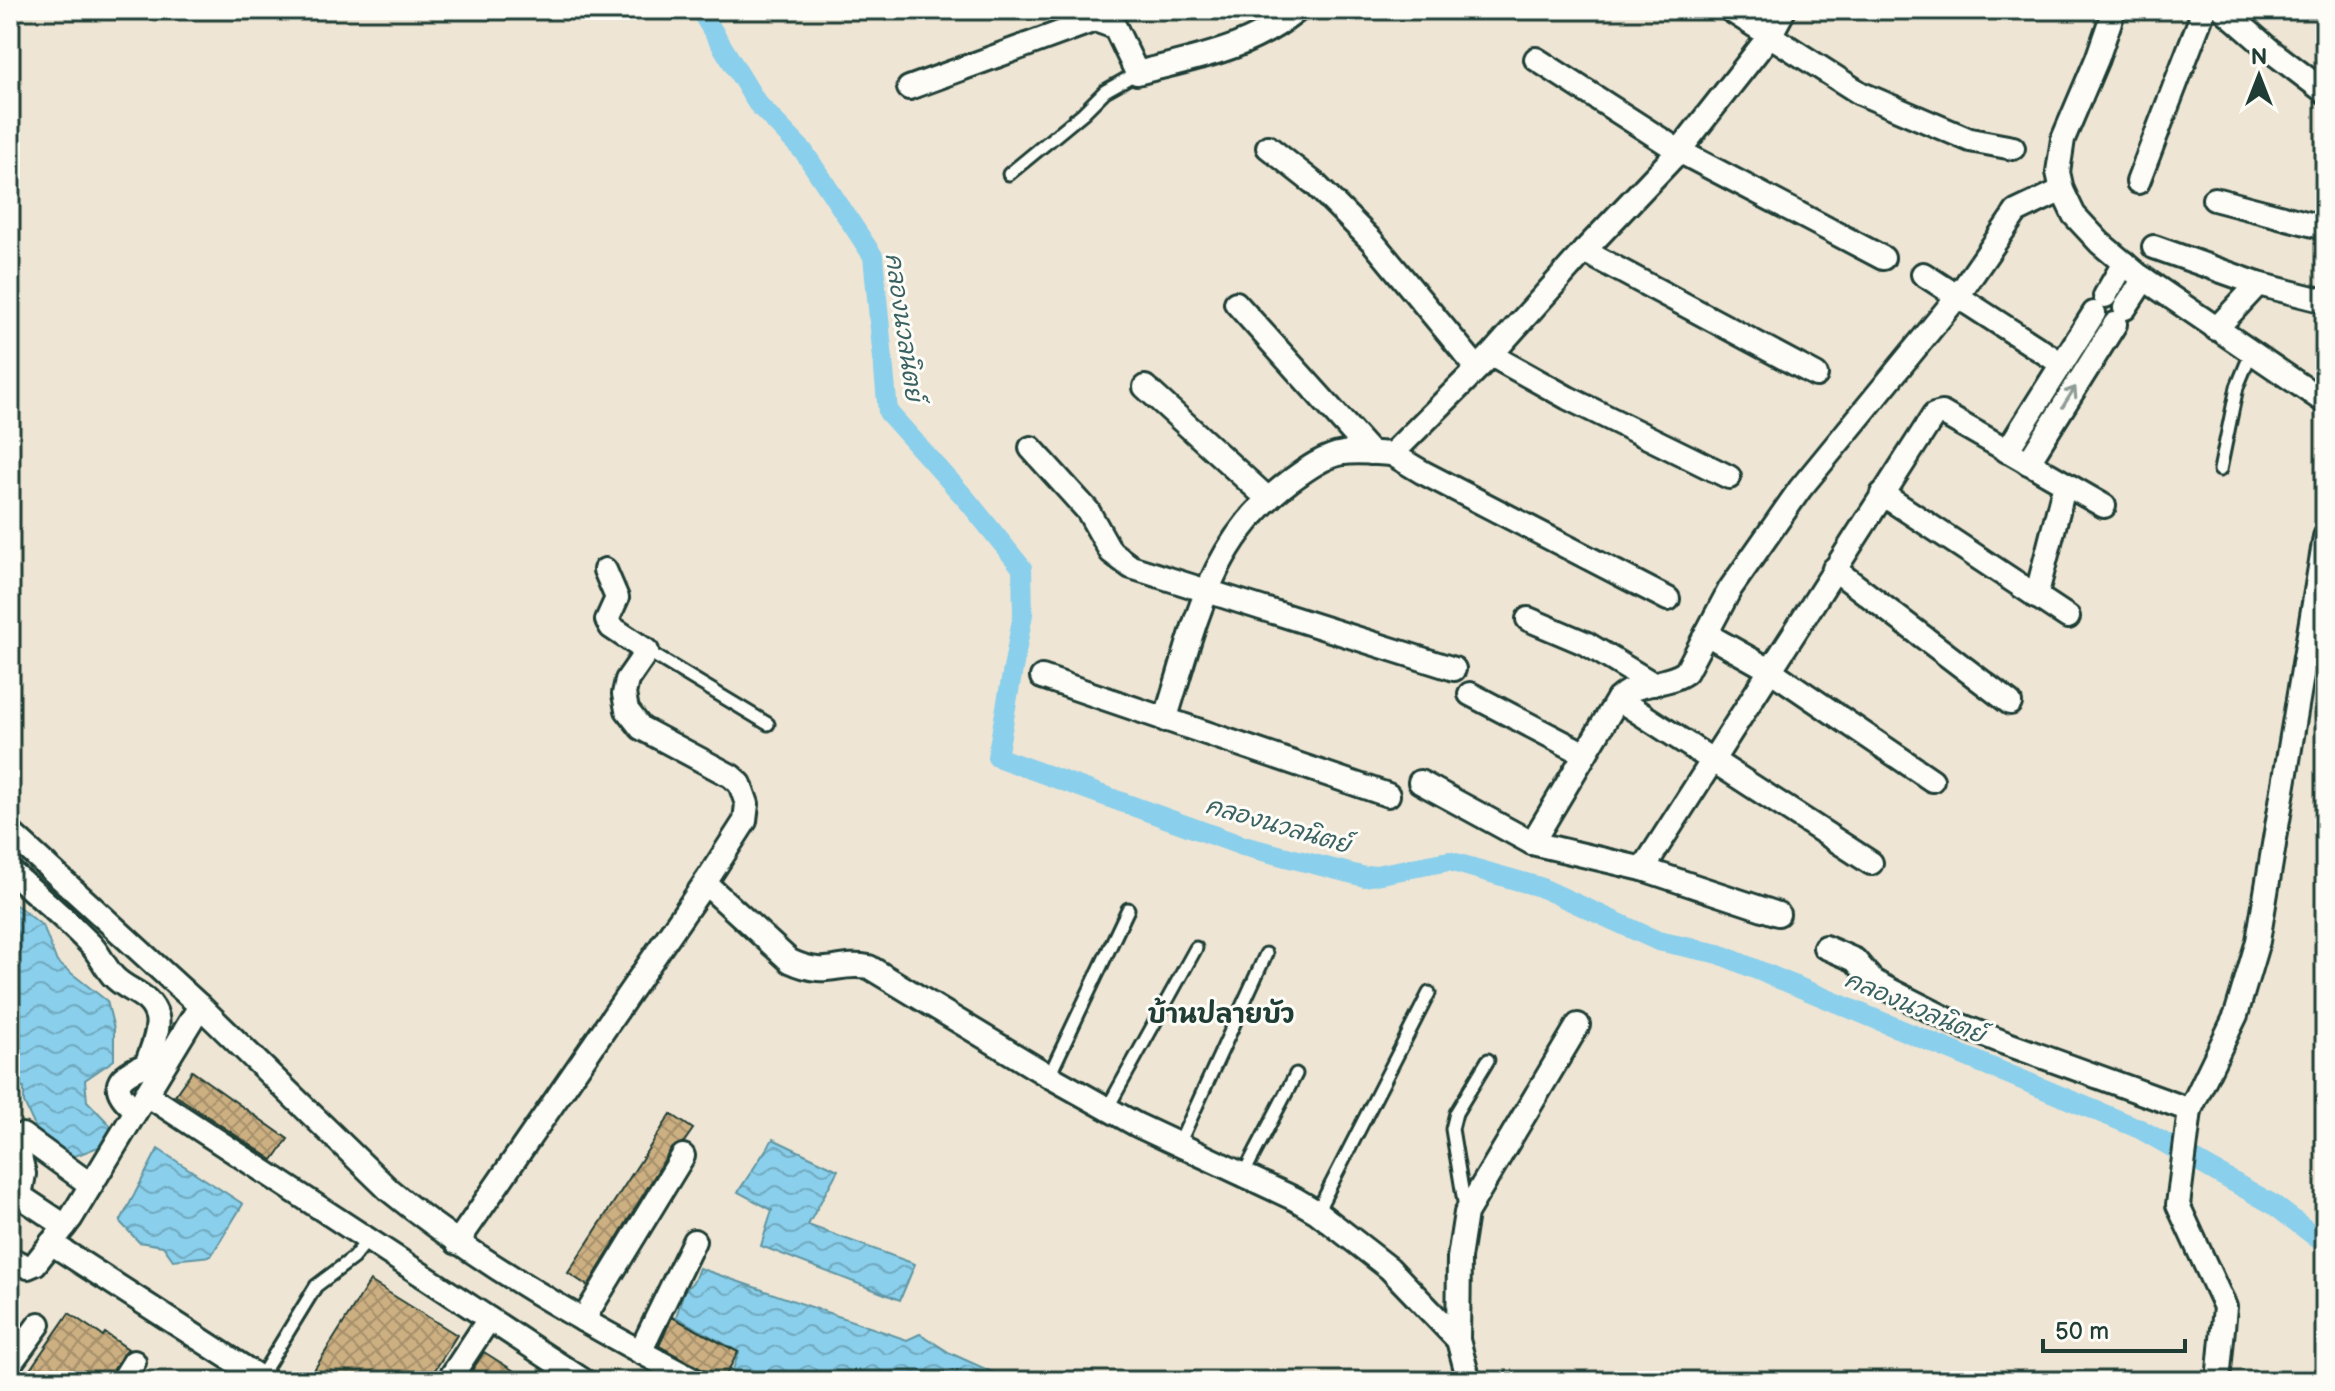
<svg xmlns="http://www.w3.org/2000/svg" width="2335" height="1391" font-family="'Balsamiq Sans','Playpen Sans Thai',sans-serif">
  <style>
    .water { fill: url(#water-waves); stroke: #5f95a2; stroke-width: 2 }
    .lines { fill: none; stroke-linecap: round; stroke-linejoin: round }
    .canal { stroke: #8acfeb; stroke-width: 20 }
    .building { fill: url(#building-cross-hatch); stroke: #1f3d34; stroke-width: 2 }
    .lane-casing { stroke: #1f3d34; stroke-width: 17 }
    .street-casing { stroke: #1f3d34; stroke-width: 28 }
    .lane { stroke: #fdfcf7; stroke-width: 11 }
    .street { stroke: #fdfcf7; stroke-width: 22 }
    .oneway { stroke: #8e9c96 }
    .labels { text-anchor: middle; stroke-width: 6; stroke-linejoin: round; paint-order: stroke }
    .water-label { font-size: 24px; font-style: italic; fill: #3a6262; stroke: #fdfcf7 }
    .quarter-label { font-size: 26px; font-weight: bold; fill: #1f3d34; stroke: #fdfcf7 }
  </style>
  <defs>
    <pattern id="water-waves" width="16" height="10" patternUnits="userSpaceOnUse" patternTransform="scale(2)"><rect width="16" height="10" fill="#8acfeb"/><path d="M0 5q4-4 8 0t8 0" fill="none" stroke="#70a9bf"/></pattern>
    <pattern id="building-cross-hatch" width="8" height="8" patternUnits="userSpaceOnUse" patternTransform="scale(2)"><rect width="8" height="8" fill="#cdb082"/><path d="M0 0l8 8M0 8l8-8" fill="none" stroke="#a6906b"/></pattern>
  </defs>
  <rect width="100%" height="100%" fill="#efe5d4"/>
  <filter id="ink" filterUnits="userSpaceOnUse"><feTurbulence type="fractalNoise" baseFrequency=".0125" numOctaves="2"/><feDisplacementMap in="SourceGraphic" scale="16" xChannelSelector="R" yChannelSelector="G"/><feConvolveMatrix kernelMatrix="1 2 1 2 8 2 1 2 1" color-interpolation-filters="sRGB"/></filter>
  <g filter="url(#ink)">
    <g class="water">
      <polygon points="10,902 19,907 43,926 57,962 107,1001 114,1029 114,1060 85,1080 87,1101 112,1127 101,1146 70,1158 43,1144 24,1103 24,1088 10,1085"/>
      <polygon points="773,1139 838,1170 808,1225 915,1264 900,1300 761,1246 772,1210 738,1192"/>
      <polygon points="158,1149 243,1204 211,1256 173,1260 163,1246 139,1242 120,1222"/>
      <polygon points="699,1268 907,1340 920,1334 950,1353 1012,1381 729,1381 739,1352 676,1317 684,1291 694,1281"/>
    </g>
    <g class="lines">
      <polyline class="canal" points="700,10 757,103 804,152 873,256 888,412 967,500 1022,568 1023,614 997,757 1243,846 1365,877 1449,861 1540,887 1658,941 1719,954 2140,1129 2274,1205 2325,1244"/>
    </g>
    <g class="building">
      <polygon points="192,1071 288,1139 273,1160 175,1095"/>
      <polygon points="671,1114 693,1129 684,1142 671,1149 588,1286 568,1273"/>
      <polygon points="370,1281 457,1335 428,1381 307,1381"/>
      <polygon points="69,1313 103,1336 105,1333 128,1349 122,1355 108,1381 22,1381"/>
      <polygon points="672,1317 738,1352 723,1381 659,1346"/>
      <polygon points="484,1352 530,1381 465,1381"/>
    </g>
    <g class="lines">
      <g class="lane-casing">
        <g id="lane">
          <polyline points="1009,174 1083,113 1105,91 1137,73"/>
          <polyline points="2220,470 2237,387 2251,353"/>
          <polyline points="647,651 768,724"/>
          <polyline points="1049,1076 1128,909"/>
          <polyline points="1107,1109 1196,948"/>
          <polyline points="1179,1144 1266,954"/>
          <polyline points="1243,1175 1296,1074"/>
          <polyline points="1465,1208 1452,1129 1456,1113 1488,1060"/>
          <polyline points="1317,1212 1429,993"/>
          <polyline points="261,1376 316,1286 353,1258 368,1240"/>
        </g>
      </g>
      <g class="street-casing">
        <g id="street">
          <polyline points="1730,10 1860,93 1970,140 2013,148"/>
          <polyline points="2114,10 2097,59 2063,139 2058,172 2062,190 2074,215 2100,243 2137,274 2325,402"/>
          <polyline points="2224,10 2271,51 2325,92"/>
          <polyline points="1536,59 1679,151 1883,258"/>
          <path d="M909,88L1095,20L1115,27L1137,73C1198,57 1248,50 1298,10"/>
          <polyline points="1268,147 1315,184 1372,241 1477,368"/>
          <polyline points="2138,182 2204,10"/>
          <polyline points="2214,199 2325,228"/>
          <polyline points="2154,247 2258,284"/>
          <polyline points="1584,251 1816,375"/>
          <polyline points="1923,274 2062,364"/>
          <polyline points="2105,296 2124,263"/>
          <polyline points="1236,303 1371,453"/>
          <polyline points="2125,308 2144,279"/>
          <polyline points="2216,329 2258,284 2325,301"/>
          <polyline points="1491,355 1568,398 1729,477"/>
          <polyline points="1145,387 1267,498"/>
          <polyline points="1031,448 1088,511 1111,552 1131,567 1454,669"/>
          <polyline points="2007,451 2094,313"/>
          <polyline points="1392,454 1422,472 1668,599"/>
          <polyline points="2028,463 2115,324"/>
          <polyline points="1882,494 2068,617"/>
          <polyline points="1834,569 2010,703"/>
          <polyline points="2036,597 2065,484"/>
          <polyline points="1528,619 1587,644 1653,684"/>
          <polyline points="1706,634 1770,670 1932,780"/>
          <polyline points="1042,677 1388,795"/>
          <polyline points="1470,694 1585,754"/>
          <polyline points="1618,699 1871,863"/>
          <path d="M1165,720C1195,628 1208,542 1290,481C1305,470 1324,456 1343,453C1359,451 1377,453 1392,454L1491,355L1584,251L1679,151L1771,34L1784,10"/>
          <polyline points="1420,782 1532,843 1643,869 1778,914"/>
          <path d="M10,832L200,1006L389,1190C482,1266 589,1325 695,1381"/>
          <path d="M1532,843L1618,699C1637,680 1665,687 1686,672L1730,589L1800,489L1958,296L2016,212L2062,190"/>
          <polyline points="1643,869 1934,415 1942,413 2104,506"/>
          <path d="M10,871C38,895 66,919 92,946C100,955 105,967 113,976C127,992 151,993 157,1017C160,1032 151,1051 146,1065C116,1076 108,1088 136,1110"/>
          <path d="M705,883L790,961C829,979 835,961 869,967L1049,1076L1137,1125L1295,1199L1317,1212L1389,1268L1458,1340L1469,1381"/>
          <polyline points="1825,947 1855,960 1872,980 1882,986 1957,1024 2005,1043 2190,1110"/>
          <polyline points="146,1094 584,1381"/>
          <polyline points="22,1135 91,1185"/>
          <polyline points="10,1148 20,1156 24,1174 20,1196 10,1203"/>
          <polyline points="20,1196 65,1226"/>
          <polyline points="51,1243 265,1381"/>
          <polyline points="457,1243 705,883 745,821 747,804 740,784 731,776 641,728 627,710 624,694 627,680 647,651 611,627 607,620 617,598 605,570"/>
          <polyline points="10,1259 28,1267 35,1264 71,1218 200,1006"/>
          <polyline points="583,1320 683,1156"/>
          <polyline points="1458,1340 1459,1258 1466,1213 1578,1025"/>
          <polyline points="640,1352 694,1241"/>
          <polyline points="10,1364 39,1324"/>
          <polyline points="122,1381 134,1362"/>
          <polyline points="448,1381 489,1319"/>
          <polyline points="2218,1381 2225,1307 2178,1205 2190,1110 2236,1015 2258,941 2325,537"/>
        </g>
      </g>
      <use href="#lane" class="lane"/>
      <use href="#street" class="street"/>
    </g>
    <defs><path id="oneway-shaft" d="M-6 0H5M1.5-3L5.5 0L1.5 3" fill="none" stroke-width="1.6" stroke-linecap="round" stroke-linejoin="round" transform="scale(2)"/></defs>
    <use class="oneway" href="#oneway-shaft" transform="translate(2069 397) rotate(-58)"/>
  </g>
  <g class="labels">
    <g class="water-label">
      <text transform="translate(904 327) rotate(82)" y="8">คลองนวลนิตย์</text>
      <text transform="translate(1278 825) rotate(16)" y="8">คลองนวลนิตย์</text>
      <text transform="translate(1915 1007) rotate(23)" y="8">คลองนวลนิตย์</text>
    </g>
    <g class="quarter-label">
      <text x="1221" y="1023">บ้านปลายบัว</text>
    </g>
  </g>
  <rect width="2335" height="1391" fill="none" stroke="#fdfcf7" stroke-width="40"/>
  <rect x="20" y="20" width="2295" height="1351" fill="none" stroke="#1f3d34" stroke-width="3" filter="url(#ink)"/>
  <g transform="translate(2259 76)" stroke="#fdfcf7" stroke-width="6" paint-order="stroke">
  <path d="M0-6L14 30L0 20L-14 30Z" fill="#1f3d34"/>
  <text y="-12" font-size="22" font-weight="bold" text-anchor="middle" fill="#1f3d34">N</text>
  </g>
  <path d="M2043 1339v12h142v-12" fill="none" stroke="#1f3d34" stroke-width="4"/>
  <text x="2055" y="1339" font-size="24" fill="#1f3d34" stroke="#fdfcf7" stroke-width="6" paint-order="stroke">50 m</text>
</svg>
